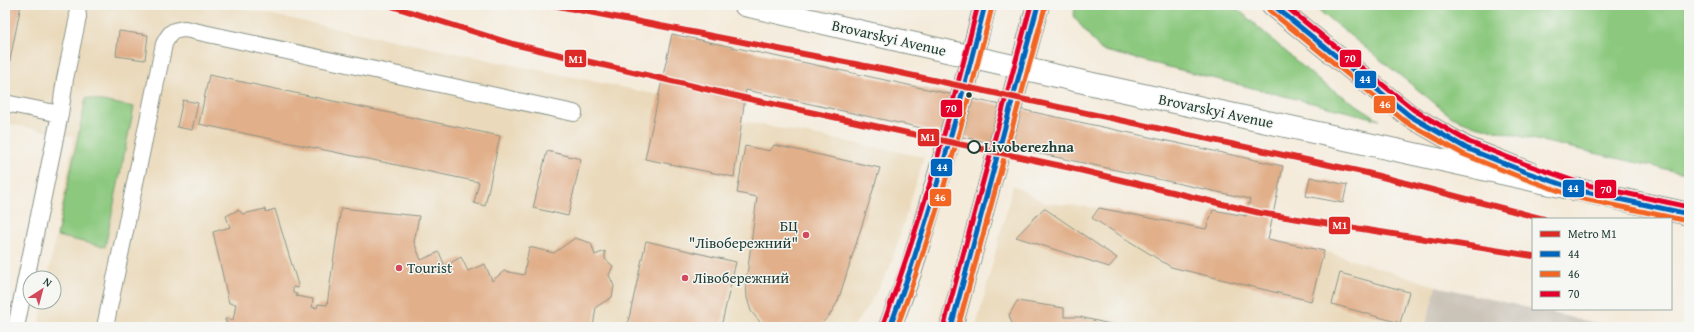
<svg xmlns="http://www.w3.org/2000/svg" width="1694" height="332" font-family="'Gentium Book Plus',serif">
  <style>
    .built { fill: #ead9ba }
    .industrial { fill: #cac3b8 }
    .green { fill: #8cc97f; stroke: #56835a }
    .building { fill: #e1af89 }
    .lines { fill: none; stroke-linecap: round; stroke-linejoin: round }
    .service-casing { stroke: #8a9488; stroke-width: 18 }
    .secondary-casing { stroke: #8a9488; stroke-width: 24 }
    .primary-casing { stroke: #8a9488; stroke-width: 24 }
    .service { stroke: #fff; stroke-width: 16 }
    .secondary { stroke: #fff; stroke-width: 22 }
    .primary { stroke: #fff; stroke-width: 22 }
    .primary-bridge-casing { stroke: #8a9488; stroke-width: 24; stroke-linecap: butt }
    .primary-bridge { stroke: #fff; stroke-width: 22 }
    .bus-1-casing { stroke: #f6f6f2; stroke-width: 8 }
    .bus-2-casing { stroke: #f6f6f2; stroke-width: 8 }
    .bus-3-casing { stroke: #f6f6f2; stroke-width: 8 }
    .bus-1 { stroke: #0065bd; stroke-width: 5 }
    .bus-2 { stroke: #f26522; stroke-width: 5 }
    .bus-3 { stroke: #e4002b; stroke-width: 5 }
    .metro-1-casing { stroke: #f6f6f2; stroke-width: 9 }
    .metro-1 { stroke: #dd2a26; stroke-width: 6 }
    .bus-dot { fill: #1f3d34; stroke: #f6f6f2; stroke-width: 1.5 }
    .stop-dot { fill: #f6f6f2; stroke: #1f3d34; stroke-width: 2 }
    .poi-dot { fill: #d1495b; stroke: #f6f6f2; stroke-width: 1.5 }
    .labels { text-anchor: middle; stroke-width: 3; stroke-linejoin: round; paint-order: stroke }
    .street-label { font-size: 15px; fill: #1f3d34; stroke: #f6f6f2 }
    .stop-label { font-size: 15px; font-weight: bold; fill: #1f3d34; stroke: #f6f6f2; text-anchor: start }
    .poi-label { font-size: 15px; fill: #1f3d34; stroke: #f6f6f2; text-anchor: start }
    .line-badge { stroke: #f6f6f2; stroke-width: 1.5 }
    .badge-label { font-size: 11px; text-anchor: middle; font-weight: bold; fill: #fff }
  </style>
  <rect width="100%" height="100%" fill="#f6f6f2"/>
  <filter id="ink" filterUnits="userSpaceOnUse"><feTurbulence type="fractalNoise" baseFrequency=".025" numOctaves="2"/><feDisplacementMap in="SourceGraphic" scale="8" xChannelSelector="R" yChannelSelector="G"/><feConvolveMatrix kernelMatrix="1 2 1 2 8 2 1 2 1" color-interpolation-filters="sRGB"/></filter>
  <filter id="wash" filterUnits="userSpaceOnUse"><feTurbulence type="fractalNoise" baseFrequency=".012" numOctaves="4" result="noise"/><feDisplacementMap in="SourceGraphic" scale="16" xChannelSelector="R" yChannelSelector="G"/><feGaussianBlur stdDeviation="0.9" result="paint"/><feColorMatrix in="noise" values="0 0 0 0 0 0 0 0 0 0 0 0 0 0 0 0 0 1.4 0 .05"/><feComposite in="paint" operator="in"/></filter>
  <g filter="url(#wash)">
    <rect width="100%" height="100%" fill="#f4ebdb"/>
    <g class="built">
      <polygon points="5,5 224,5 659,95 645,159 734,177 742,121 924,157 890,267 870,303 853,327 39,327 43,302 54,302 54,278 48,278 74,137 5,123"/>
      <polygon points="1013,185 1045,203 1099,208 1206,229 1191,271 1259,289 1311,301 1324,251 1436,286 1425,327 976,327"/>
    </g>
    <polygon class="industrial" points="1436,286 1533,309 1614,327 1425,327"/>
    <g class="green">
      <polygon points="1076,5 1233,5 1318,80 1380,120 1101,50 1073,16"/>
      <polygon points="1312,5 1689,5 1689,172 1678,172 1475,126 1452,117"/>
      <polygon points="86,98 134,107 105,247 57,236"/>
    </g>
    <g id="blocks">
      <g class="building">
        <polygon points="5,5 21,5 8,70 5,69"/>
        <polygon points="119,31 148,35 145,60 116,56"/>
        <polygon points="672,34 1283,166 1268,239 1324,251 1311,301 1171,267 1092,218 1099,208 1206,229 1213,210 1246,216 1250,199 746,90 734,177 645,159"/>
        <polygon points="209,75 500,136 485,206 474,203 479,182 199,124"/>
        <polygon points="183,100 198,103 192,130 177,127"/>
        <polygon points="774,145 880,168 838,301 829,316 818,327 763,326 751,311 747,298 746,283 757,197 737,193 745,146 770,151"/>
        <polygon points="547,151 581,159 568,216 533,208"/>
        <polygon points="1310,177 1347,185 1343,203 1306,196"/>
        <polygon points="341,208 419,216 414,242 421,260 439,252 445,266 461,257 468,271 485,264 492,281 504,271 524,275 529,247 554,253 575,238 591,243 595,255 605,251 605,259 613,266 609,275 614,286 612,297 596,307 593,327 225,327 227,322 225,321 225,319 233,320 236,304 229,303 213,232 230,227 226,216 238,210 243,214 265,209 266,212 275,209 298,285 298,288 293,287 293,293 297,294 296,296 313,299 312,307 317,308 318,304 327,305"/>
        <polygon points="1044,208 1117,258 1109,267 1016,237"/>
        <polygon points="646,241 736,262 721,327 627,327"/>
        <polygon points="1340,273 1409,292 1400,323 1332,304"/>
        <polygon points="1017,301 1064,308 1064,317 1080,317 1114,325 1117,327 1013,327 1009,315"/>
      </g>
    </g>
  </g>
  <g filter="url(#ink)">
    <use href="#blocks" fill-opacity="0" stroke="#8a9488" stroke-width="1"/>
    <g class="lines">
      <g class="service-casing">
        <g id="service">
          <polyline points="5,103 60,114"/>
          <polyline points="16,327 60,114 65,79 78,17 77,5"/>
          <path d="M105,327L164,44C170,32 172,30 185,29L574,113"/>
        </g>
      </g>
      <g class="secondary-casing">
        <g id="secondary">
          <polyline points="1273,5 1410,116 1466,148 1529,173"/>
          <polyline points="890,327 911,270 961,100 985,5"/>
          <polyline points="951,327 1038,5"/>
        </g>
      </g>
      <g class="primary-casing">
        <g id="primary">
          <polyline points="745,5 902,41"/>
          <polyline points="1088,83 1689,214"/>
        </g>
      </g>
      <use href="#service" class="service"/>
      <use href="#secondary" class="secondary"/>
      <use href="#primary" class="primary"/>
      <g class="primary-bridge-casing">
        <polyline id="primary-bridge" points="902,41 1088,83"/>
      </g>
      <use href="#primary-bridge" class="primary-bridge"/>
      <g class="bus-1-casing">
        <g id="bus-1">
          <polyline points="1273,5 1410,116 1466,148 1523,171 1581,191 1689,214"/>
          <path d="M890,327C929,222 958,113 985,5"/>
          <polyline points="951,327 1038,5"/>
        </g>
      </g>
      <g class="bus-2-casing">
        <g id="bus-2">
          <polyline points="1269,10 1406,122 1463,154 1520,177 1579,198 1688,221"/>
          <path d="M897,327C936,223 965,115 992,7"/>
          <polyline points="958,327 1045,7"/>
        </g>
      </g>
      <g class="bus-3-casing">
        <g id="bus-3">
          <polyline points="1284,5 1414,110 1469,142 1525,164 1583,184 1689,207"/>
          <path d="M883,325C922,220 951,113 978,5"/>
          <polyline points="944,325 1031,5"/>
        </g>
      </g>
      <use href="#bus-1" class="bus-1"/>
      <use href="#bus-2" class="bus-2"/>
      <use href="#bus-3" class="bus-3"/>
      <g class="metro-1-casing">
        <g id="metro-1">
          <polyline points="388,5 513,44 740,97 1071,168 1260,213 1533,256"/>
          <polyline points="553,5 891,71 1367,173 1544,219"/>
        </g>
      </g>
      <use href="#metro-1" class="metro-1"/>
    </g>
  </g>
  <circle class="bus-dot" cx="969" cy="95" r="3.5"/>
  <circle class="stop-dot" cx="974" cy="147" r="6"/>
  <g class="poi-dot">
    <circle cx="806" cy="235" r="4"/>
    <circle cx="399" cy="268" r="4"/>
    <circle cx="685" cy="278" r="4"/>
  </g>
  <g class="labels">
    <g class="street-label">
      <text transform="translate(889 38) rotate(13)" y="5">Brovarskyi Avenue</text>
      <text transform="translate(1216 111) rotate(12)" y="5">Brovarskyi Avenue</text>
    </g>
    <g class="stop-label">
      <text x="984" y="152">Livoberezhna</text>
    </g>
    <g class="poi-label">
      <text x="798" y="231" text-anchor="end">БЦ<tspan x="798" dy="17">"Лівобережний"</tspan></text>
      <text x="407" y="273">Tourist</text>
      <text x="693" y="283">Лівобережний</text>
    </g>
  </g>
  <g class="line-badge">
    <rect x="1339" y="49" width="23" height="19" rx="4" fill="#e4002b"/>
    <rect x="564" y="49" width="23" height="19" rx="4" fill="#dd2a26"/>
    <rect x="1354" y="70" width="23" height="19" rx="4" fill="#0065bd"/>
    <rect x="1373" y="95" width="23" height="19" rx="4" fill="#f26522"/>
    <rect x="940" y="99" width="23" height="19" rx="4" fill="#e4002b"/>
    <rect x="917" y="128" width="23" height="19" rx="4" fill="#dd2a26"/>
    <rect x="930" y="158" width="23" height="19" rx="4" fill="#0065bd"/>
    <rect x="1562" y="179" width="23" height="19" rx="4" fill="#0065bd"/>
    <rect x="1594" y="179" width="23" height="20" rx="4" fill="#e4002b"/>
    <rect x="929" y="188" width="23" height="19" rx="4" fill="#f26522"/>
    <rect x="1328" y="216" width="23" height="19" rx="4" fill="#dd2a26"/>
  </g>
  <g class="badge-label">
    <text x="1350" y="62">70</text>
    <text x="576" y="63">M1</text>
    <text x="1365" y="83">44</text>
    <text x="1385" y="108">46</text>
    <text x="951" y="112">70</text>
    <text x="928" y="141">M1</text>
    <text x="942" y="171">44</text>
    <text x="1573" y="192">44</text>
    <text x="1606" y="193">70</text>
    <text x="940" y="201">46</text>
    <text x="1340" y="229">M1</text>
  </g>
  <rect width="1694" height="332" fill="none" stroke="#f6f6f2" stroke-width="20"/>
  <rect x="1532" y="218" width="140" height="92" fill="#f6f6f2" stroke="#a0aca6"/>
  <rect x="1540" y="231" width="20" height="6" fill="#dd2a26" stroke="#a0aca6"/>
  <text x="1568" y="238" font-size="12" fill="#1f3d34">Metro M1</text>
  <rect x="1540" y="251" width="20" height="6" fill="#0065bd" stroke="#a0aca6"/>
  <text x="1568" y="258" font-size="12" fill="#1f3d34">44</text>
  <rect x="1540" y="271" width="20" height="6" fill="#f26522" stroke="#a0aca6"/>
  <text x="1568" y="278" font-size="12" fill="#1f3d34">46</text>
  <rect x="1540" y="291" width="20" height="6" fill="#e4002b" stroke="#a0aca6"/>
  <text x="1568" y="298" font-size="12" fill="#1f3d34">70</text>
  <g transform="translate(42 290) rotate(36)"><circle r="19" fill="#f6f6f2" stroke="#a0aca6"/>
  <path d="M0-3L7 15L0 10L-7 15Z" fill="#d1495b"/>
  <text y="-6" font-size="11" font-weight="bold" text-anchor="middle" fill="#1f3d34">N</text>
  </g>
</svg>
